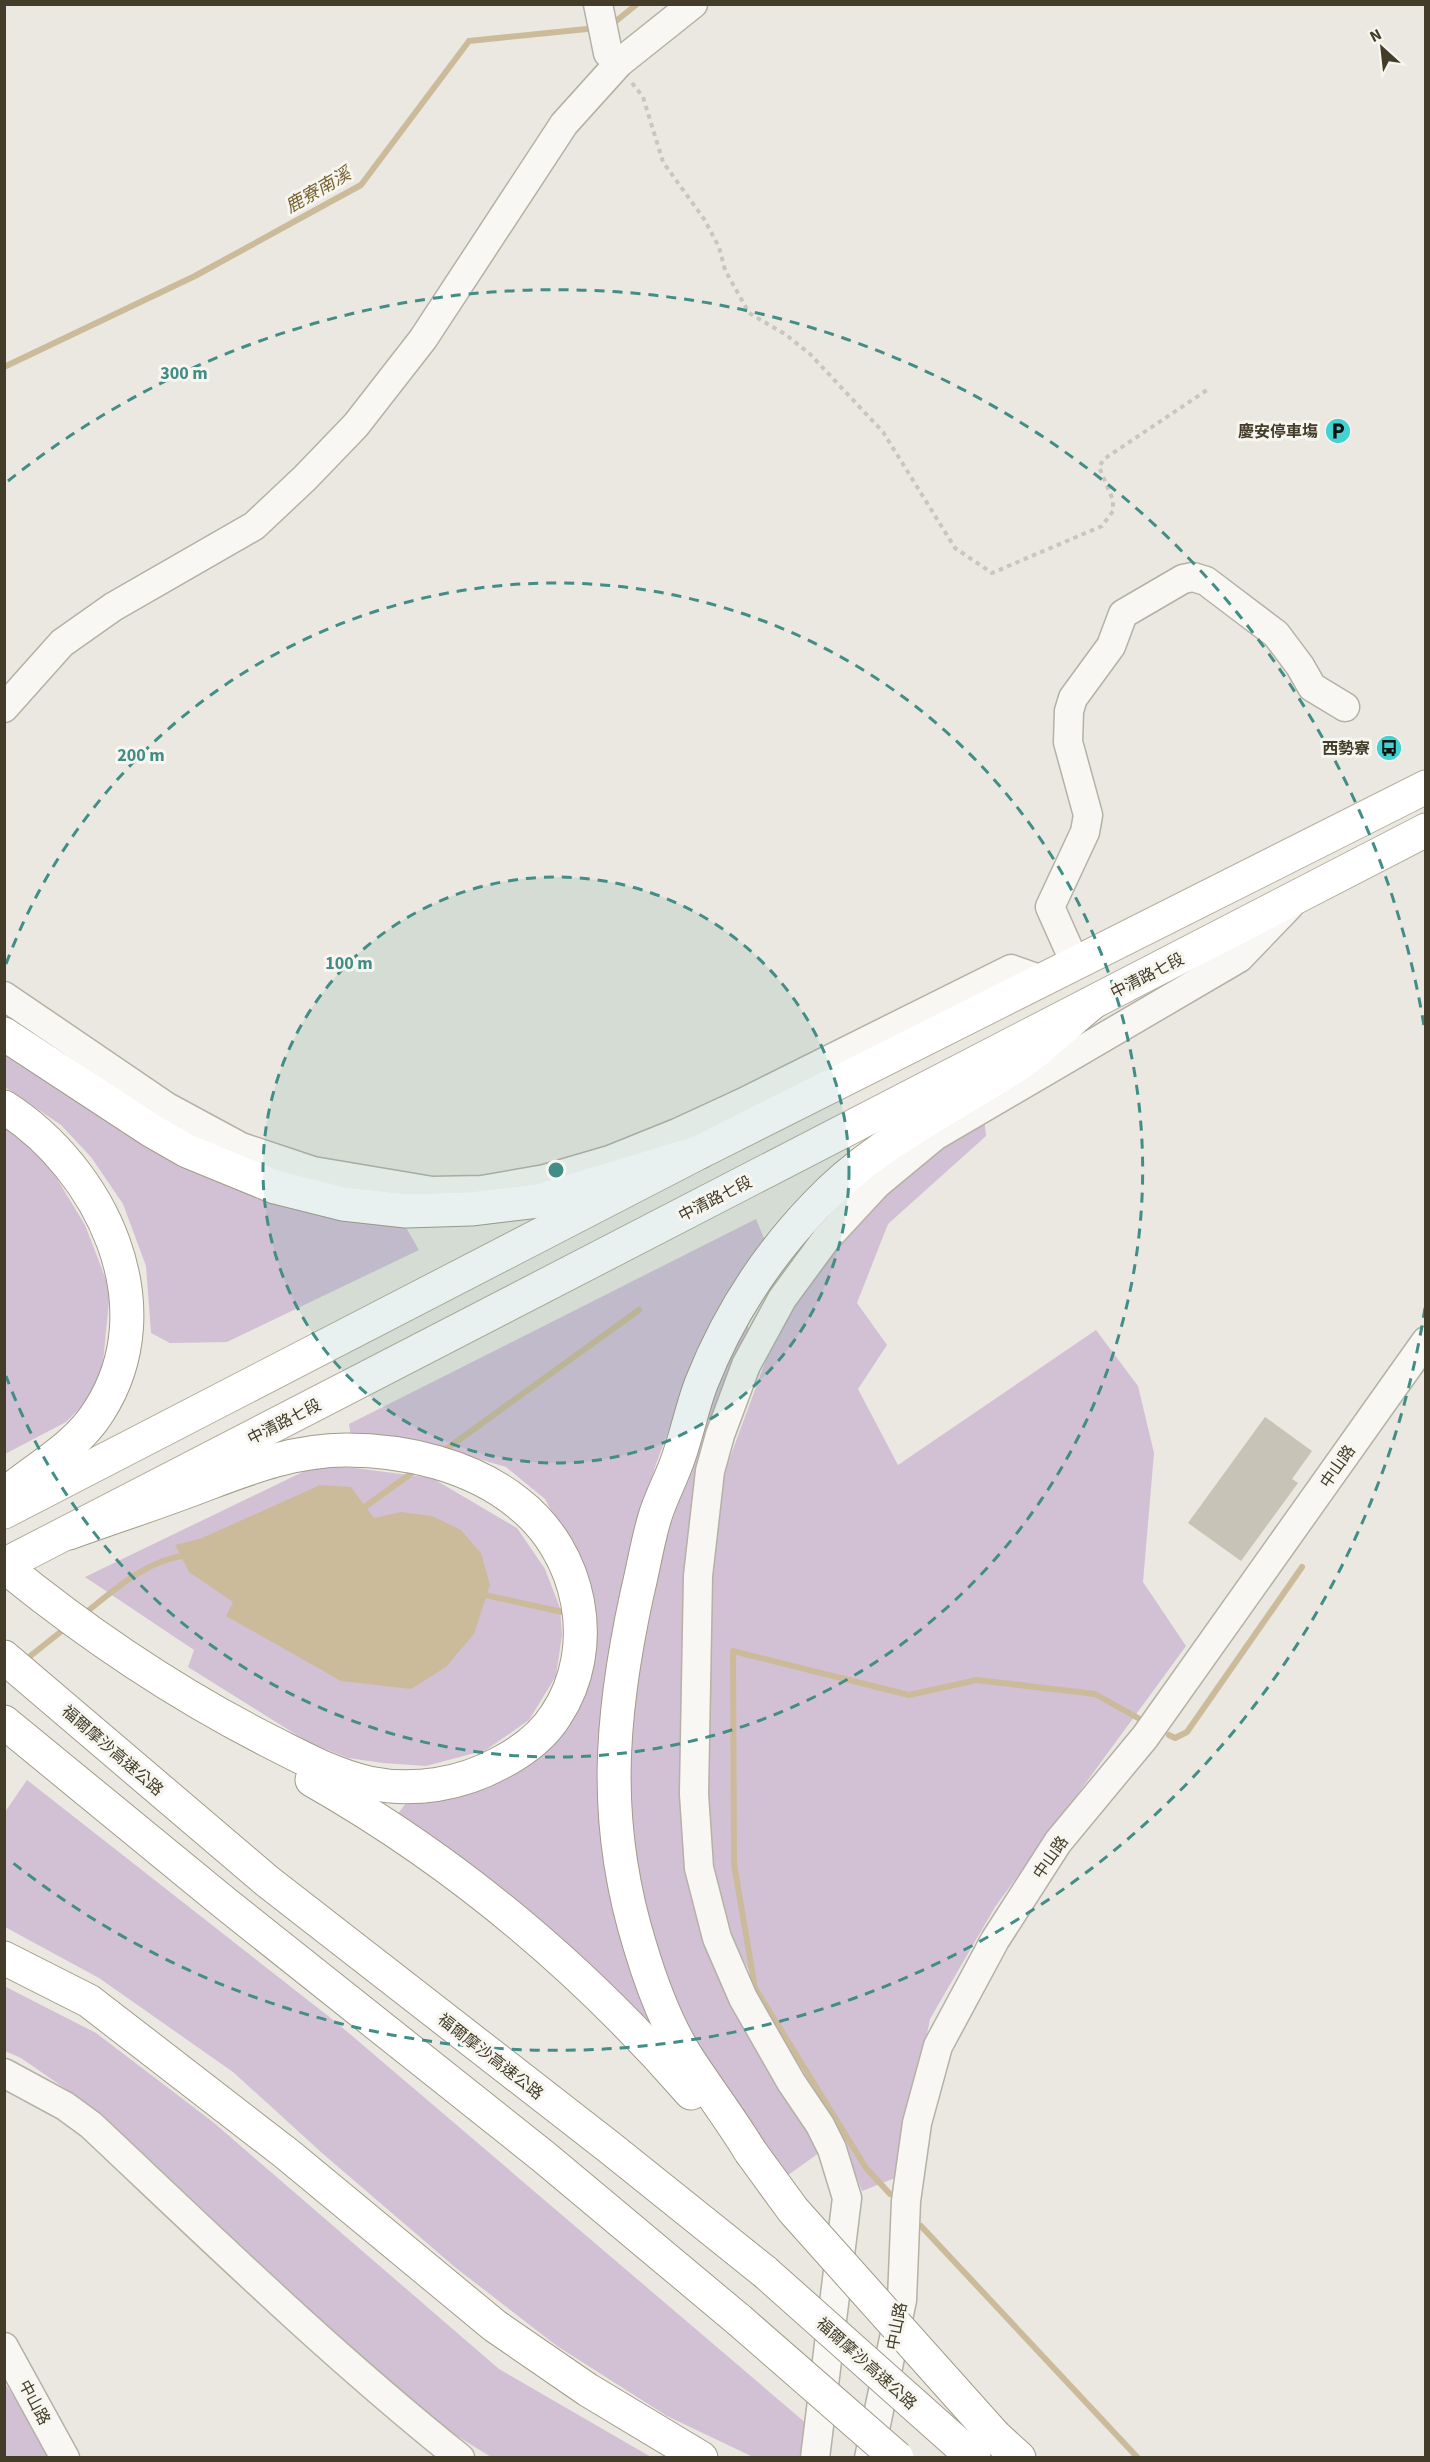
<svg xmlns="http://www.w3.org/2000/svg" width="1430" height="2462" font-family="'Source Sans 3','Noto Sans TC',sans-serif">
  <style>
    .green { fill: #d2c1d4 }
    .water { fill: #cbbb9a }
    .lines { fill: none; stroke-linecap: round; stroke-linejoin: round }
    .stream { stroke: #cbbb9a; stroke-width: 6 }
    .building { fill: #c7c3b7 }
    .minor-casing { stroke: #b4b1a5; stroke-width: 31 }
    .major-casing { stroke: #b6b09f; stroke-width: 35 }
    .highway-casing { stroke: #a19b87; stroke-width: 35 }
    .path { stroke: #c9c6be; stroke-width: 4; stroke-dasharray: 4.5 4.5; stroke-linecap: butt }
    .minor { stroke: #f8f7f3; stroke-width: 28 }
    .major { stroke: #fff; stroke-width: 33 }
    .highway { stroke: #fff; stroke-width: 33 }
    .highway-bridge-casing { stroke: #a19b87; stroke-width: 35; stroke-linecap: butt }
    .highway-bridge { stroke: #fff; stroke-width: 33 }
    .ring { fill: none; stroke: #428e86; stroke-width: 3; stroke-dasharray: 10 8 }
    .labels { text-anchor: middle; stroke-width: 6; stroke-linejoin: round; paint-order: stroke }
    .poi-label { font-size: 16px; font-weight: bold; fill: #423c28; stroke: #f7f5f0; text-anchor: end }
    .street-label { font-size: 16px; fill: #423c28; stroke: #f7f5f0 }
    .water-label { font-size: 18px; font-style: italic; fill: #776331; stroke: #f7f5f0 }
    .centre { fill: #428e86; stroke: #f7f5f0; stroke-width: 3 }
    .ring-label { font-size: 18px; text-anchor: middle; font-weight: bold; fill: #428e86; stroke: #f7f5f0; stroke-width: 6; stroke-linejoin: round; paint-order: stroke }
  </style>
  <rect width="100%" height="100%" fill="#eae8e0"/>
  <g class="green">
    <polygon points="4,1048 29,1062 123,1133 178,1162 404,1224 419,1250 227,1342 170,1343 151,1333 146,1266 123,1204 91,1157 61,1125 5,1087"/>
    <polygon points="984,1117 986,1136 888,1224 857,1303 887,1345 858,1389 898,1465 1096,1330 1138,1386 1154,1453 1143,1582 1186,1646 995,1907 930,2019 910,2119 895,2178 862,2191 832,2115 790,2050 734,1942 704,1836 708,1547 725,1471 777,1330 851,1226 915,1165"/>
    <polygon points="4,1120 45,1159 85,1225 110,1290 103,1363 88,1400 66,1422 5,1454"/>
    <polygon points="756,1219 766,1243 692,1368 656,1464 632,1546 603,1737 658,2026 648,2031 396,1816 411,1797 508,1772 590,1647 595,1604 570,1546 545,1499 506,1467 411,1439 351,1438 349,1424"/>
    <polygon points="747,1320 751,1345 692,1522 681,1659 687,1829 696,1911 823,2150 784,2178 697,2049 658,1963 625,1815 638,1675 665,1542 710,1403"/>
    <polygon points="315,1466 355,1468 432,1478 517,1528 545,1569 560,1608 562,1635 556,1676 529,1720 486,1750 426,1766 383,1763 348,1758 308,1742 188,1667 194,1650 85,1577"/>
    <polygon points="27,1780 337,2023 814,2430 803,2457 753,2457 667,2416 557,2346 456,2268 322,2153 233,2072 99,1978 5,1927 5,1812"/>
    <polygon points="4,1986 96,2033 213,2122 499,2369 651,2457 491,2457 454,2434 331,2332 89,2105 21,2058 5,2051"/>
    <polygon points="4,2382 49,2450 51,2457 5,2457"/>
  </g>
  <polygon class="water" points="320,1485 351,1487 374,1518 401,1512 432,1516 461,1530 481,1553 490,1585 474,1634 446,1667 411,1689 341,1681 226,1616 233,1602 189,1572 175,1545 202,1538"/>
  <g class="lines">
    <g class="stream">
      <polyline points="610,26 637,4"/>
      <polyline points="4,367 195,276 361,185 469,41 597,28"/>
      <polyline points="442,1452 639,1310"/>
      <polyline points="359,1511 416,1470"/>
      <polyline points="480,1594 567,1613"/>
      <path d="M83,1615C114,1590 146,1560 187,1555"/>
      <polyline points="24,1661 68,1626"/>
      <polyline points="1169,1735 1175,1738 1187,1732 1302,1567"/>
      <polyline points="890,2194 866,2168 755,1988 734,1864 733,1651 909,1695 977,1680 1095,1694 1138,1718"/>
      <polyline points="921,2226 1138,2458"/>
    </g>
  </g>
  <polygon class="building" points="1265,1417 1312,1451 1292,1479 1298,1483 1241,1561 1188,1523"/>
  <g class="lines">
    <g class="minor-casing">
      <g id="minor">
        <polyline points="598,4 608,53"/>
        <polyline points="4,708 62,643 113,607 254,526 305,478 356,425 423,339 564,124 619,63 693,4"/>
        <polyline points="1075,963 1050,907 1085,832 1088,815 1068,742 1069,711 1073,698 1111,646 1123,614 1183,579 1193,577 1206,581 1276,634 1300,666 1312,687 1345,707"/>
        <polyline points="4,996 167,1107 241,1147 313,1171 432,1191 482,1190 545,1179 610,1160 677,1133 742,1103 1011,969 1042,980"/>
        <path d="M4,2073L65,2106L91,2125C212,2239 330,2354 460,2458"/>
        <polyline points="4,2347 65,2458"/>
        <polyline points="815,2458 847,2198 832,2149 820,2125 791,2082 743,1998 717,1938 699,1868 694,1794 698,1576 710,1471 720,1435 746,1365 782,1299 826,1239 877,1184 935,1136 1239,958 1289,906"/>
        <polyline points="869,2458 902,2300 906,2201 917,2123 938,2046 995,1940 1058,1842 1145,1737 1426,1341"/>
      </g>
    </g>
    <g class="major-casing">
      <g id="major">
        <polyline points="4,1512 700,1152 1426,787"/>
        <polyline points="4,1565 1426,830"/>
      </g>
    </g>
    <g class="highway-casing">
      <g id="highway">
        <polyline points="4,1034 152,1131 187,1151 275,1187 343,1204 406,1211 471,1209 538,1201 700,1152"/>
        <path d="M4,1107C101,1169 167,1305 99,1411C76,1448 37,1467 4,1495"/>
        <path d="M4,1566C86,1633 175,1693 269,1741C301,1757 333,1775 369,1783C413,1792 460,1785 500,1763C521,1752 543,1736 556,1715C601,1647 581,1552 518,1503C471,1465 405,1450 346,1450C297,1450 254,1466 209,1483C163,1501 116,1516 69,1533"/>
        <polyline points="4,1657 267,1881 609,2147 765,2272"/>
        <polyline points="4,1722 226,1904 544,2157 739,2320"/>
        <path d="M312,1780C456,1862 583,1969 691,2093"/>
        <polyline points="4,1958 89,2001 287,2154 495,2326 588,2390 701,2458"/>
        <path d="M750,2151C730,2118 706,2087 685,2054C665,2021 651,1983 640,1946C602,1823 610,1718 637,1594C643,1570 647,1544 654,1520C660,1498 672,1478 679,1456C687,1433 692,1408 701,1384C727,1318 766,1257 815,1206C871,1146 943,1112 1011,1069C1040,1051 1065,1025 1091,1004"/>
        <polyline points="995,2436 1019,2458"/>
      </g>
    </g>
    <polyline class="path" points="632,83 643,97 663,162 704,219 719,247 725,270 749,313 785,334 810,354 883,432 955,548 992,573 1102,526 1113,511 1113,500 1099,467 1104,459 1210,388"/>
    <use href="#minor" class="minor"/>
    <use href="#major" class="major"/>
    <use href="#highway" class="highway"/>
    <g class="highway-bridge-casing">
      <g id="highway-bridge">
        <polyline points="750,2151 793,2210 995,2436"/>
        <polyline points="765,2272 974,2458"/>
        <polyline points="739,2320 897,2458"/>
      </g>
    </g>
    <use href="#highway-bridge" class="highway-bridge"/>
  </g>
  <circle cx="556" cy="1170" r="293" fill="#428e86" fill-opacity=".12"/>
  <g class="ring">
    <circle cx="556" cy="1170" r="293"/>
    <path d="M6 964A587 587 0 1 1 6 1376"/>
    <path d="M1425 1308A880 880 0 0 1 8 1859M8 481A880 880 0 0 1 1425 1032"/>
  </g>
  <defs>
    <g id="parking-disc" transform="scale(1.35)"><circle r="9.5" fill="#42d2d2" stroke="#f7f5f0"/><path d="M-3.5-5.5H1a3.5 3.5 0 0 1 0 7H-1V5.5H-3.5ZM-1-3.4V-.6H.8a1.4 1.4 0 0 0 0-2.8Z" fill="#111"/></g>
    <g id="bus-disc" transform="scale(1.35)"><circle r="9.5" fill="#42d2d2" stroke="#f7f5f0"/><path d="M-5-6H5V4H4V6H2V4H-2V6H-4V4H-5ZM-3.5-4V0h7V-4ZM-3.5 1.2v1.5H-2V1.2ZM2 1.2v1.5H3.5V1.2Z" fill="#111"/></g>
  </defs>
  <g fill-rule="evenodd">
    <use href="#parking-disc" x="1338" y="431"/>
    <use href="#bus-disc" x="1389" y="748"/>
  </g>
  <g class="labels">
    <g class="poi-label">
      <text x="1318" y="437">慶安停車塲</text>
      <text x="1370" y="754">西勢寮</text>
    </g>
    <g class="street-label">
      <text transform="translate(1147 975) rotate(-27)" y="6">中清路七段</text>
      <text transform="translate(715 1198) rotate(-27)" y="6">中清路七段</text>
      <text transform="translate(284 1421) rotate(-27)" y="6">中清路七段</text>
      <text transform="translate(1337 1466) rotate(-55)" y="6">中山路</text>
      <text transform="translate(113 1750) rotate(41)" y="6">福爾摩沙高速公路</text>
      <text transform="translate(1050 1857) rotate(-55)" y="6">中山路</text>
      <text transform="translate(491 2056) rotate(38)" y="6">福爾摩沙高速公路</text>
      <text transform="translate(896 2326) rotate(-79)" y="6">中山路</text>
      <text transform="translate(867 2363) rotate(42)" y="6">福爾摩沙高速公路</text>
      <text transform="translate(35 2402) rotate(62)" y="6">中山路</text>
    </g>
    <g class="water-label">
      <text transform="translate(318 190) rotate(-30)" y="6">鹿寮南溪</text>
    </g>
  </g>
  <circle cx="556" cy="1170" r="9" class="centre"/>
  <g class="ring-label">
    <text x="184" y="379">300 m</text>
    <text x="141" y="761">200 m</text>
    <text x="349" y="969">100 m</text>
  </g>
  <rect width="1430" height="2462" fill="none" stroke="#423c28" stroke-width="12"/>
  <g transform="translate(1382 48) rotate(333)" stroke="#f7f5f0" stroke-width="4.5" paint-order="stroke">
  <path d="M0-4.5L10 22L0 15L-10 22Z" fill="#423c28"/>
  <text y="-9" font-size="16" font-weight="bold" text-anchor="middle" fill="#423c28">N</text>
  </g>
</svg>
